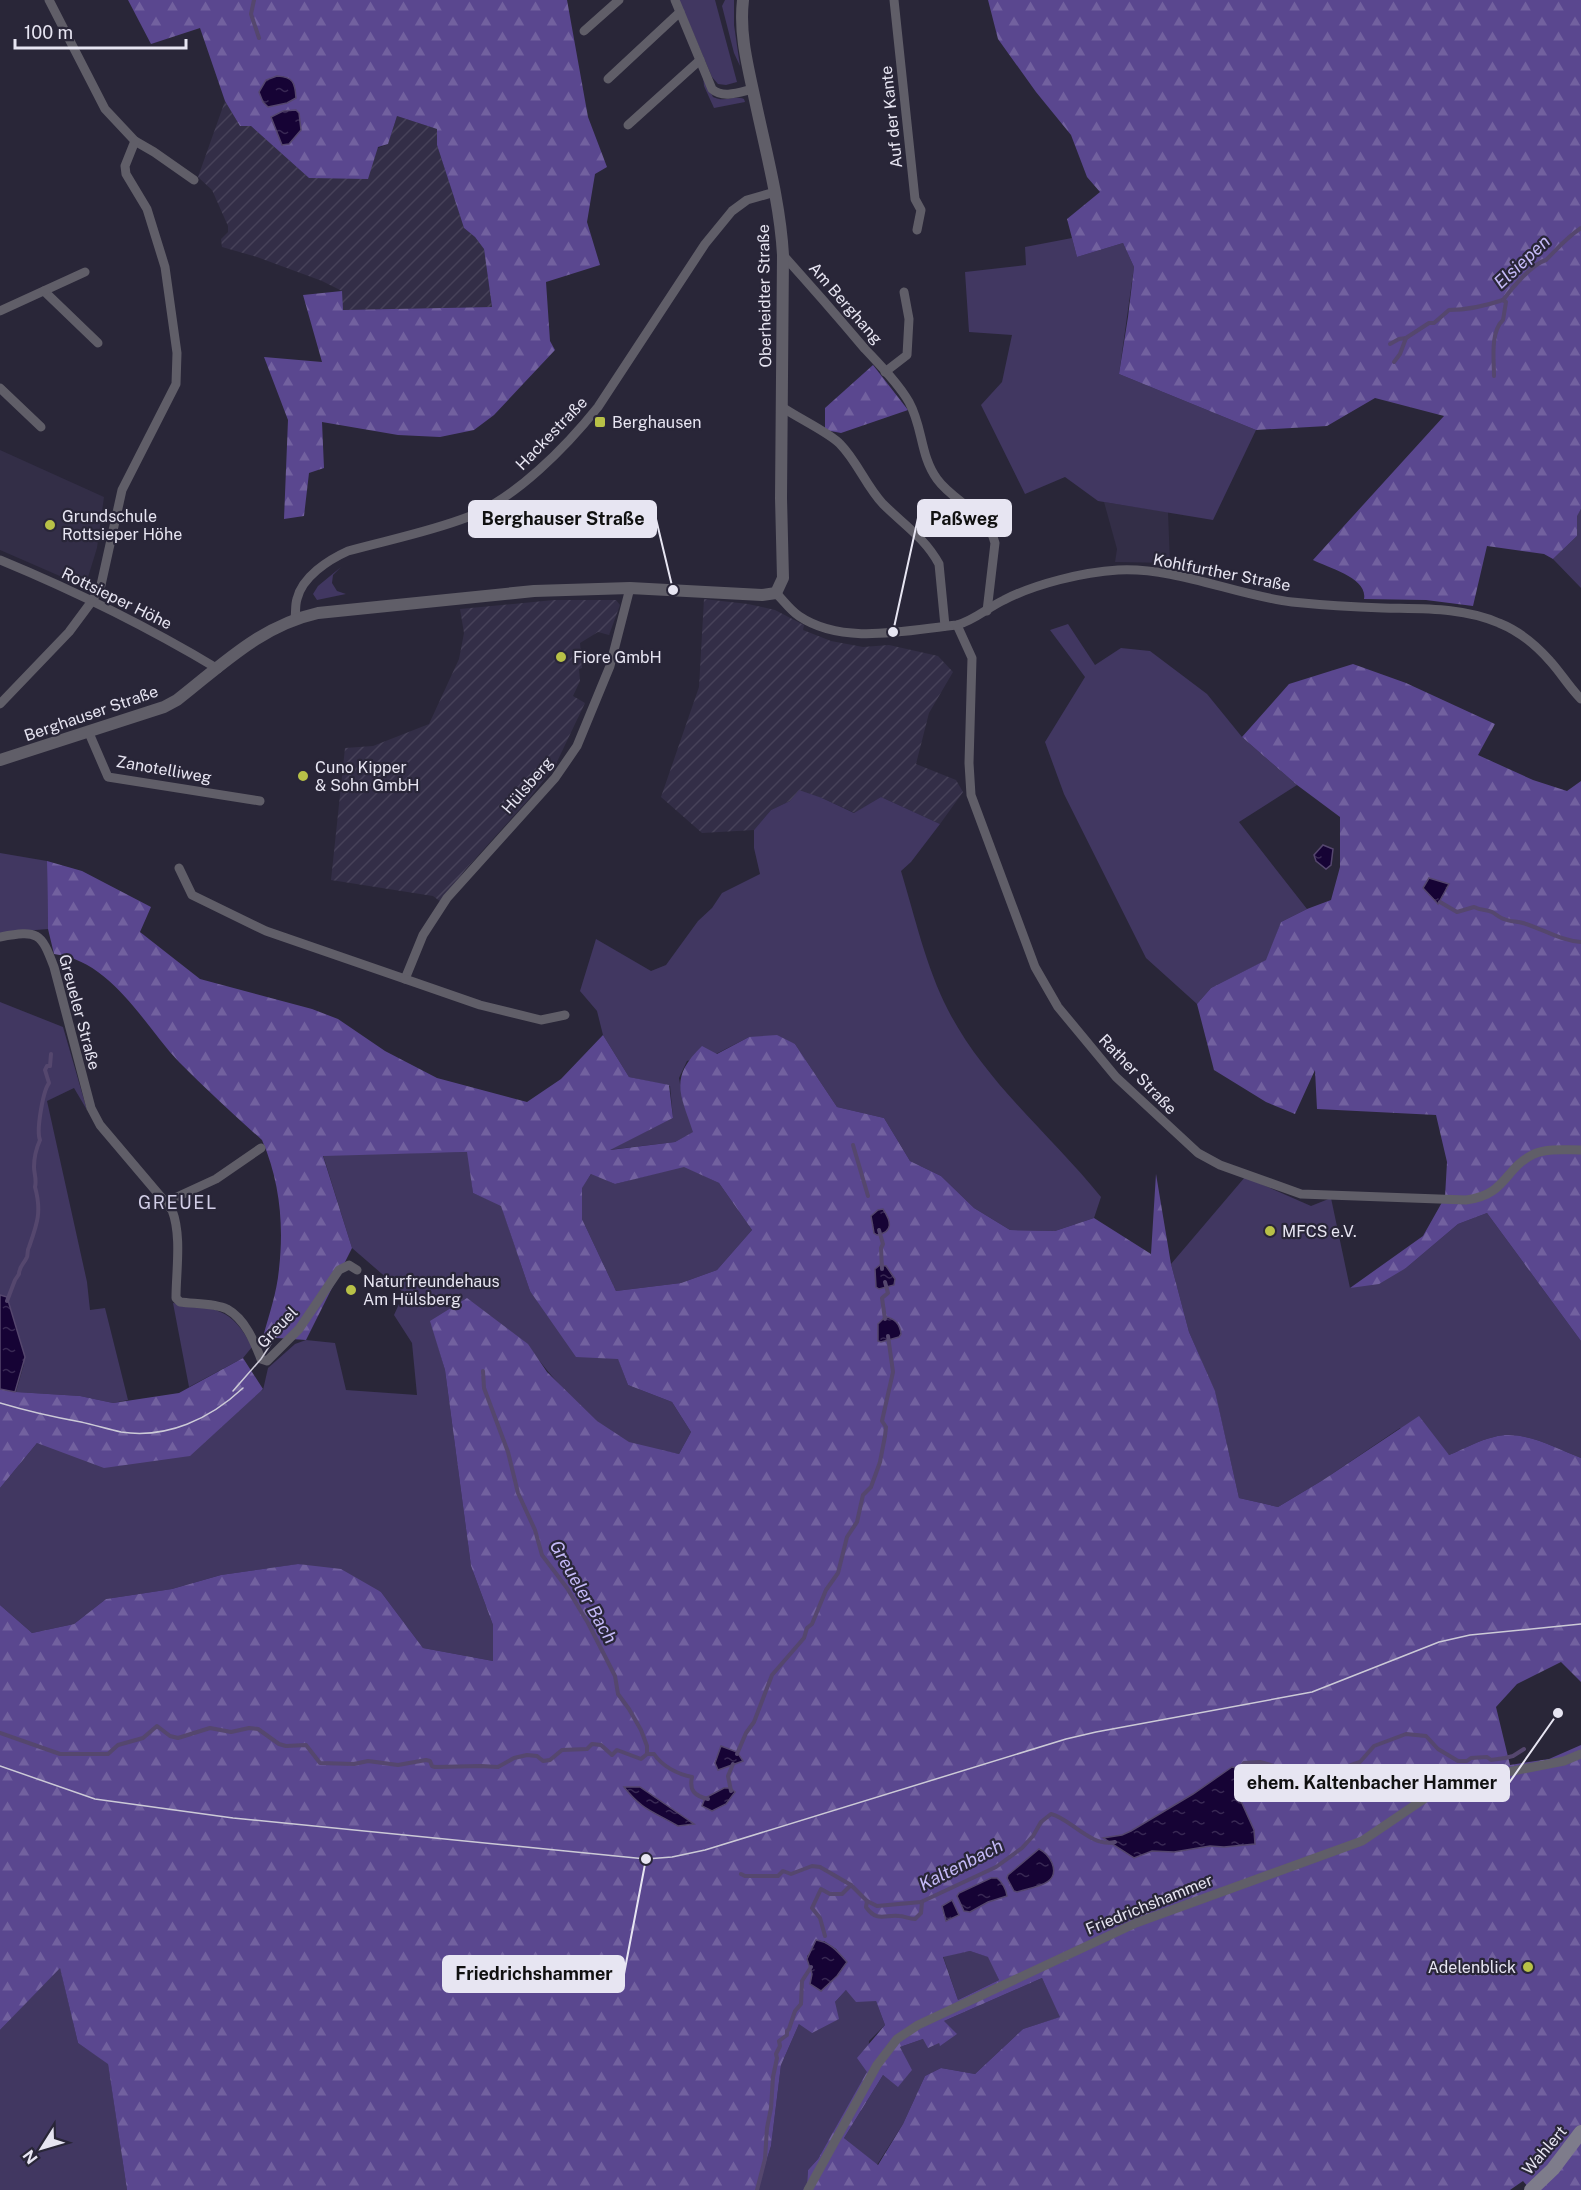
<svg xmlns="http://www.w3.org/2000/svg" width="1581" height="2190" font-family="'Public Sans',sans-serif">
  <style>
    .built { fill: #332e47 }
    .industrial { fill: url(#industrial-furrows) }
    .green { fill: #413761 }
    .forest { fill: url(#forest-firs); fill-rule: evenodd }
    .water { fill: url(#water-ripples); stroke: #55476e; stroke-width: 1.5 }
    .lines { fill: none; stroke-linecap: round; stroke-linejoin: round }
    .stream { stroke: #55476e; stroke-width: 4 }
    .minor { stroke: #605e68; stroke-width: 9 }
    .tertiary { stroke: #605e68; stroke-width: 12 }
    .secondary { stroke: #7e7c8b; stroke-width: 14 }
    .tram { stroke: #cccad7; stroke-width: 1.5 }
    .poi-dot { fill: #b8c147; stroke: #292638; stroke-width: 2 }
    .labels { text-anchor: middle; stroke-width: 4.5; stroke-linejoin: round; paint-order: stroke }
    .street-label { font-size: 16px; fill: #e7e5f2; stroke: #292638 }
    .poi-label { font-size: 16px; fill: #e7e5f2; stroke: #292638; text-anchor: start }
    .water-label { font-size: 18px; font-style: italic; fill: #c5baf8; stroke: #292638 }
    .neighbourhood-label { font-size: 18px; letter-spacing: 1.5px; fill: #d2cee7; stroke: #292638 }
    .leader { fill: none; stroke: #e7e5f2; stroke-width: 2 }
    .callout-dot { fill: #e7e5f2; stroke: #292638; stroke-width: 2 }
    .callout { fill: #e7e5f2; stroke: #e7e5f2; stroke-width: 2 }
    .callout-label { font-size: 18px; text-anchor: middle; font-weight: bold; fill: #111 }
  </style>
  <defs>
    <pattern id="industrial-furrows" width="10" height="10" patternUnits="userSpaceOnUse" patternTransform="scale(1.5)"><rect width="10" height="10" fill="#332e47"/><path d="M-1 1l2-2M0 10L10 0M9 11l2-2" fill="none" stroke="#474259"/></pattern>
    <pattern id="forest-firs" width="22" height="20" patternUnits="userSpaceOnUse" patternTransform="scale(1.5)"><rect width="22" height="20" fill="#5a478f"/><path d="M5 1l3.5 6h-7zM16 11l3.5 6h-7z" fill="#72619f"/></pattern>
    <pattern id="water-ripples" width="26" height="14" patternUnits="userSpaceOnUse" patternTransform="scale(1.5)"><rect width="26" height="14" fill="#160335"/><path d="M2 4q2-2 4 0t4 0M15 11q2-2 4 0t4 0" fill="none" stroke="#382853"/></pattern>
  </defs>
  <rect width="100%" height="100%" fill="#292638"/>
  <g class="built">
    <polygon points="0,450 104,497 97,548 85,587 0,550"/>
    <polygon points="1104,502 1168,512 1170,563 1115,562 1117,549"/>
  </g>
  <g class="industrial">
    <polygon points="225,101 240,126 251,126 309,178 388,144 397,116 437,129 437,145 464,228 475,237 484,249 492,307 342,310 342,291 322,281 257,257 222,247 221,239 228,232 228,226 212,190 198,177"/>
    <polygon points="704,599 748,604 775,610 804,625 803,630 831,641 863,647 889,645 938,656 953,672 929,713 916,764 956,780 963,792 940,824 881,797 855,813 822,798 790,801 771,810 754,830 702,833 661,797 699,687"/>
    <polygon points="554,600 616,600 620,605 609,635 598,632 580,643 582,668 579,669 580,681 573,696 585,703 555,766 528,800 465,870 441,902 433,896 331,880 345,748 373,746 429,724 459,659 464,633 460,609"/>
  </g>
  <g class="green">
    <polygon points="679,0 715,0 737,82 726,85 718,84 712,77"/>
    <polygon points="725,0 734,0 734,25 740,66 734,53 722,6"/>
    <path d="M703,76L713,97C725,103 732,95 744,99L745,102L714,108L704,86Z"/>
    <polygon points="1072,238 1077,257 1123,243 1134,267 1119,374 1256,430 1213,520 1098,501 1065,477 1025,494 981,405 1002,382 1012,335 969,332 965,272 1026,265 1025,247"/>
    <polygon points="1581,509 1581,588 1553,559 1577,536 1577,515"/>
    <polygon points="341,567 333,575 332,583 337,591 346,594 317,600 313,594 318,586"/>
    <polygon points="1068,624 1095,665 1121,648 1150,651 1207,694 1242,737 1297,785 1239,822 1307,909 1281,922 1267,960 1211,988 1197,1004 1146,958 1064,794 1045,742 1085,677 1050,630"/>
    <path d="M799,790L822,798L854,813L881,797L940,824L911,862L901,871C915,917 926,967 948,1010C985,1082 1051,1135 1101,1197L1094,1218L1055,1231L1010,1230L974,1208L941,1176L910,1161L884,1118L837,1107L795,1044L749,1037L716,1054L687,1061L679,1078L683,1101L694,1132L675,1142L608,1150L673,1118L670,1086L629,1077L603,1035L597,1011L580,991L596,939L651,971L666,965L698,921L712,908L722,893L760,874L754,848V830L771,810L790,801Z"/>
    <polygon points="0,853 47,861 48,929 0,933"/>
    <polygon points="0,1002 63,1027 87,1110 74,1088 47,1101 87,1282 90,1310 105,1308 128,1400 113,1403 80,1396 16,1392 24,1364 2,1295 0,1295"/>
    <path d="M468,1152L473,1193L501,1205L530,1291L618,1358L628,1385L672,1402L691,1432L679,1454C663,1450 645,1449 630,1443C595,1429 548,1374 527,1344L431,1321L445,1370L471,1566L493,1625V1661L423,1648L381,1592L299,1564L221,1575L172,1589L106,1599L74,1624L32,1633L0,1605V1488L37,1443L263,1390L268,1368L295,1344L306,1340L335,1343L346,1390L417,1395L412,1343L394,1315L404,1293L352,1248L323,1155Z"/>
    <polygon points="684,1166 719,1183 752,1230 717,1270 681,1283 616,1291 582,1219 582,1187 592,1173 615,1184"/>
    <path d="M1245,1177L1311,1206L1331,1198L1350,1288L1406,1268L1458,1224L1487,1213L1581,1341V1458C1555,1448 1523,1429 1494,1437C1479,1440 1464,1449 1449,1455L1400,1428L1323,1480L1278,1507L1239,1498L1215,1392L1189,1332L1171,1264Z"/>
    <path d="M173,1303C214,1308 232,1307 252,1347L243,1358L189,1387Z"/>
    <polygon points="970,1951 989,1957 999,1980 958,2000 943,1956"/>
    <polygon points="60,1967 78,2043 108,2063 127,2190 0,2190 0,2030"/>
    <polygon points="1042,1978 1061,2017 1023,2029 975,2074 941,2068 925,2076 903,2124 877,2165 844,2138 883,2075 898,2086 911,2070 900,2047 923,2039 939,2043 940,2045 944,2021"/>
    <polygon points="846,1990 876,2001 885,2025 869,2041 868,2072 818,2159 808,2170 807,2185 803,2190 757,2190 771,2146 781,2065 799,2024 835,2002"/>
  </g>
  <g class="forest">
    <polygon points="128,0 567,0 588,117 607,167 595,174 587,222 600,265 546,282 550,341 555,350 494,415 474,430 440,437 398,435 322,422 324,468 309,473 304,516 284,519 288,420 264,357 322,362 303,295 342,291 343,310 492,307 484,249 475,237 464,228 437,145 437,129 397,116 388,144 378,147 368,179 309,178 251,126 240,126 225,101 200,28 151,44"/>
    <path d="M988,0H1581V509L1577,516V536L1553,559L1544,554L1487,546L1473,606L1426,600L1364,599C1368,578 1329,568 1313,560L1444,416L1375,398L1327,426L1256,430L1119,374L1128,317L1134,267L1123,243L1077,257L1067,219L1100,192L1087,177L1071,135L1036,92L998,39Z"/>
    <polygon points="873,365 908,410 841,433 825,430 825,408"/>
    <polygon points="1353,664 1406,683 1495,724 1478,755 1533,780 1567,791 1581,781 1581,1341 1487,1213 1458,1224 1406,1268 1379,1284 1350,1288 1423,1236 1445,1197 1447,1162 1436,1115 1317,1109 1315,1070 1295,1114 1266,1102 1214,1070 1197,1004 1211,988 1266,960 1281,922 1307,909 1331,900 1340,867 1340,817 1297,785 1242,737 1289,684"/>
    <path d="M47,861L82,871L151,907L140,932L200,979L312,1009L338,1019L385,1051L437,1078L527,1102L561,1079L603,1035L629,1077L669,1085L673,1118L610,1150L675,1142L693,1132C680,1093 669,1078 702,1046L717,1054L749,1037L777,1035L795,1044L837,1107L884,1118L910,1161L941,1176L974,1208L1010,1230L1055,1231L1094,1218L1151,1254L1156,1174L1171,1264L1189,1332L1215,1391L1239,1498L1278,1507L1323,1480L1419,1416L1449,1455C1464,1449 1479,1440 1494,1437C1523,1429 1555,1448 1581,1458V1682L1561,1662L1517,1684L1496,1707L1510,1765L1549,1759L1581,1745V2190H1531L1523,2181L1510,2190H803L807,2184L808,2170L818,2159L867,2072L857,2058L885,2025L876,2001L856,2002L846,1990L835,2002L839,2019L812,2033L799,2024L781,2065L771,2146L757,2190H127L108,2064L78,2043L60,1968L0,2030V1605L32,1633L74,1624L106,1599L172,1589L221,1575L298,1564L341,1569L381,1592L423,1648L493,1661V1625L471,1566L445,1370L430,1321L467,1298L528,1344L547,1372L597,1421L629,1442L679,1454L691,1432L672,1402L628,1385L618,1359L576,1357L530,1291L501,1206L473,1193L467,1152L323,1156L352,1248L306,1340L263,1337C269,1315 277,1292 279,1269C284,1226 280,1181 262,1140C234,1115 206,1089 179,1062C143,1024 112,961 54,954L48,929ZM684,1167L719,1183L752,1230L717,1270L681,1283L616,1291L582,1219V1188L591,1174L615,1184ZM1232,1767L1242,1769L1241,1801L1254,1830L1224,1847L1210,1846L1174,1852L1152,1851L1134,1858L1104,1838L1122,1835L1131,1831L1193,1794ZM624,1787H640L693,1824L678,1826C656,1813 640,1809 624,1787ZM824,1941L836,1949L847,1962L810,1984L812,1974L807,1956ZM970,1951L988,1957L999,1980L958,2000L943,1957ZM1042,1978L1060,2017L1023,2029L975,2074L941,2068L925,2076L903,2124L878,2165L844,2138L883,2075L898,2087L912,2070L900,2047L923,2039L928,2048L939,2043L940,2046L957,2034L944,2021Z"/>
    <polygon points="243,1358 263,1389 190,1456 104,1468 37,1443 0,1488 0,1389 16,1392 80,1396 113,1403 179,1393"/>
  </g>
  <g class="water">
    <path d="M277,76C293,77 295,82 296,98L287,103L268,107L263,102L259,92L266,80Z"/>
    <polygon points="296,110 299,113 301,130 289,144 282,145 271,117 283,111"/>
    <polygon points="1323,845 1333,849 1331,865 1326,869 1316,861 1314,855"/>
    <polygon points="1429,878 1449,884 1438,904 1423,888"/>
    <path d="M883,1209C891,1221 894,1232 877,1235L874,1233L871,1216L878,1210Z"/>
    <polygon points="880,1265 886,1266 895,1279 894,1285 879,1289 876,1287 875,1269"/>
    <polygon points="0,1295 7,1297 25,1357 15,1392 0,1389"/>
    <path d="M885,1317C895,1318 900,1325 901,1334L899,1337L881,1342L878,1341V1324Z"/>
    <polygon points="721,1746 737,1752 743,1761 718,1770 715,1763"/>
    <polygon points="1232,1767 1242,1769 1241,1801 1254,1830 1255,1844 1224,1847 1210,1846 1174,1852 1152,1851 1134,1858 1103,1838 1122,1835 1131,1831 1193,1794"/>
    <path d="M624,1787H640L694,1824L678,1826C653,1811 643,1811 624,1787Z"/>
    <polygon points="724,1788 730,1788 735,1792 726,1804 712,1811 702,1806 705,1798"/>
    <path d="M1039,1849C1045,1852 1049,1856 1052,1863C1061,1885 1033,1887 1017,1892L1014,1891L1007,1878L1008,1875Z"/>
    <path d="M991,1878H997C1003,1883 1006,1889 1007,1896L988,1902L970,1912L964,1911L957,1896L959,1893Z"/>
    <polygon points="952,1900 959,1915 946,1921 942,1906"/>
    <path d="M816,1940C830,1942 838,1952 847,1962L837,1976L821,1991L810,1984L812,1974L807,1959Z"/>
  </g>
  <g class="lines">
    <g class="stream">
      <polyline points="254,0 251,14 259,38"/>
      <polyline points="1390,344 1399,339 1406,338"/>
      <path d="M1394,362L1400,354L1406,338L1429,323H1434L1449,310C1468,310 1485,306 1503,300C1512,288 1532,264 1546,260C1557,249 1567,237 1581,228"/>
      <path d="M1494,376C1494,360 1490,332 1503,320L1506,302L1503,300"/>
      <path d="M1440,902L1457,912L1474,907C1482,911 1486,909 1492,912C1496,914 1500,918 1504,919C1510,922 1517,921 1523,923C1543,929 1559,940 1581,942"/>
      <polyline points="853,1145 868,1196"/>
      <polyline points="879,1230 883,1244 881,1248 882,1269"/>
      <polyline points="885,1282 888,1293 882,1298 885,1319"/>
      <path d="M7,1301L15,1280L19,1274C19,1266 24,1264 27,1257C28,1254 27,1250 29,1247C37,1224 42,1212 35,1187C37,1179 34,1174 34,1167C34,1158 36,1149 40,1140C36,1131 43,1091 49,1083L45,1070L47,1066H50L51,1054"/>
      <polyline points="483,1371 484,1388 508,1452 518,1493 535,1530 542,1555 567,1588 588,1623 615,1676 618,1694 629,1709 641,1730 647,1746 647,1754"/>
      <path d="M0,1733L60,1754H108L118,1745L143,1738L157,1726L170,1736L178,1738L210,1728L231,1732L249,1728L258,1729L279,1744L286,1746L306,1745L320,1763L354,1764L368,1761L398,1765L426,1760L430,1761L432,1766L435,1767L481,1766L498,1767L514,1758L527,1755L537,1756L543,1761L550,1760L562,1750L587,1749L592,1744L601,1745L612,1755L617,1750L641,1759L647,1754H654C662,1766 677,1774 692,1777C689,1791 695,1796 708,1799"/>
      <polyline points="737,1754 746,1733 754,1722 772,1675 804,1638 807,1628 812,1624 826,1590 838,1573 847,1537 857,1522 863,1495 871,1487 880,1462 885,1436 886,1427 882,1421 893,1372 888,1336"/>
      <polyline points="1351,1765 1360,1762 1374,1746 1406,1734 1426,1736 1438,1749 1458,1761 1467,1761 1471,1758 1487,1757 1491,1760 1505,1758 1513,1756 1524,1749"/>
      <polyline points="1240,1768 1244,1763 1260,1762 1288,1770 1321,1771"/>
      <polyline points="1281,1785 1312,1781 1327,1775"/>
      <polyline points="731,1791 728,1776 733,1764"/>
      <path d="M741,1874L745,1876H778L783,1871L791,1874L812,1866L820,1867L851,1885L867,1901L877,1906L921,1902L996,1867L1022,1848L1033,1836L1041,1822L1051,1814C1070,1818 1091,1848 1115,1842"/>
      <path d="M867,1901L866,1907C877,1923 886,1914 899,1916C904,1916 909,1919 915,1919L921,1913L922,1902"/>
      <polyline points="825,1936 820,1918 812,1908 821,1889 830,1894 842,1894 851,1885"/>
      <polyline points="757,2190 765,2159 767,2128 771,2108 773,2077 777,2058 776,2054 780,2046 779,2041 787,2035 787,2031 789,2029 795,2011 801,2004 802,1981 811,1967"/>
    </g>
    <g class="minor">
      <polyline points="49,0 105,109 135,141 154,152 194,180"/>
      <polyline points="675,0 680,12"/>
      <polyline points="894,0 915,199 921,210 917,230"/>
      <polyline points="584,31 619,0"/>
      <path d="M608,79L680,12L712,89C723,99 740,92 753,89"/>
      <polyline points="628,125 700,60"/>
      <path d="M783,255C811,286 838,317 865,349C880,365 898,383 909,402C923,427 920,456 937,479C954,503 988,512 995,543L987,611"/>
      <polyline points="44,291 98,343"/>
      <polyline points="0,311 85,272"/>
      <polyline points="885,372 907,355 909,319 904,292"/>
      <polyline points="0,388 41,427"/>
      <path d="M782,407C796,417 830,433 840,444C857,461 866,486 883,504C903,524 925,538 939,564L945,626"/>
      <path d="M0,560C75,591 148,627 218,669"/>
      <path d="M776,593C783,600 790,610 799,616C843,646 907,630 957,625C975,620 987,608 1004,600C1035,584 1083,572 1118,570C1177,567 1234,595 1292,602C1322,605 1353,607 1383,608C1421,609 1463,607 1499,623C1519,631 1536,645 1550,661C1561,673 1569,687 1581,699"/>
      <path d="M295,618C296,612 295,605 297,599C302,577 328,560 348,551C388,540 429,532 468,517C516,498 566,447 598,407L705,244L732,211L747,200L775,192"/>
      <path d="M957,625L972,658L969,763L971,795L1035,967L1058,1007L1116,1077L1198,1153L1220,1165L1301,1194L1466,1200C1507,1195 1504,1168 1534,1154C1548,1148 1566,1150 1581,1150"/>
      <polyline points="0,704 69,632 92,601 101,585 122,490 176,384 177,353 165,267 147,209 126,174 125,166 135,141"/>
      <polyline points="89,733 108,777 260,801"/>
      <polyline points="179,868 192,895 266,931 405,979 423,935 447,898 555,778 577,746 610,666 630,588"/>
      <path d="M0,937C38,930 41,932 54,967L91,1108L100,1125L172,1210C182,1236 176,1271 176,1298L180,1302C194,1304 214,1303 227,1309C245,1319 254,1341 261,1359L267,1361L299,1329L339,1270L349,1265L357,1270"/>
      <polyline points="405,979 480,1005 541,1020 565,1015"/>
      <polyline points="166,1202 216,1179 261,1148"/>
      <polyline points="808,2190 877,2065 897,2039 918,2025 1136,1923 1362,1841 1446,1784 1564,1761 1581,1754"/>
    </g>
    <path class="tertiary" d="M0,760L164,707L177,700C222,665 260,626 318,613L534,591L630,588L762,595L776,593L783,578L781,498L783,255C780,203 766,152 755,100C748,67 739,34 743,0"/>
    <polyline class="secondary" points="1531,2190 1553,2169 1581,2132"/>
    <g class="tram">
      <polyline points="233,1391 261,1359 278,1333"/>
      <path d="M0,1403C27,1411 53,1417 81,1422C94,1425 108,1429 121,1432C167,1439 210,1419 243,1388"/>
      <polyline points="0,1766 95,1799 233,1818 646,1859 672,1857 705,1850 1066,1739 1096,1732 1312,1692 1439,1642 1470,1635 1581,1624"/>
    </g>
  </g>
  <g class="poi-dot">
    <rect x="594" y="416" width="12" height="12" rx="3"/>
    <circle cx="50" cy="525" r="6"/>
    <circle cx="561" cy="657" r="6"/>
    <circle cx="303" cy="776" r="6"/>
    <circle cx="1270" cy="1231" r="6"/>
    <circle cx="351" cy="1290" r="6"/>
    <circle cx="1528" cy="1967" r="6"/>
  </g>
  <g class="labels">
    <g class="street-label">
      <text transform="translate(891 117) rotate(-96)" y="6">Auf der Kante</text>
      <text transform="translate(764 296) rotate(-91)" y="6">Oberheidter Straße</text>
      <text transform="translate(846 303) rotate(49)" y="6">Am Berghang</text>
      <text transform="translate(551 433) rotate(-46)" y="6">Hackestraße</text>
      <text transform="translate(1222 572) rotate(11)" y="6">Kohlfurther Straße</text>
      <text transform="translate(117 598) rotate(26)" y="6">Rottsieper Höhe</text>
      <text transform="translate(91 713) rotate(-19)" y="6">Berghauser Straße</text>
      <text transform="translate(164 769) rotate(10)" y="6">Zanotelliweg</text>
      <text transform="translate(527 785) rotate(-49)" y="6">Hülsberg</text>
      <text transform="translate(80 1012) rotate(75)" y="6">Greueler Straße</text>
      <text transform="translate(1138 1074) rotate(46)" y="6">Rather Straße</text>
      <text transform="translate(277 1327) rotate(-46)" y="6">Greuel</text>
      <text transform="translate(1149 1904) rotate(-22)" y="6">Friedrichshammer</text>
      <text transform="translate(1544 2150) rotate(-49)" y="6">Wahlert</text>
    </g>
    <g class="poi-label">
      <text x="612" y="428">Berghausen</text>
      <text x="62" y="522">Grundschule<tspan x="62" dy="18">Rottsieper Höhe</tspan></text>
      <text x="573" y="663">Fiore GmbH</text>
      <text x="315" y="773">Cuno Kipper<tspan x="315" dy="18">&amp; Sohn GmbH</tspan></text>
      <text x="1282" y="1237">MFCS e.V.</text>
      <text x="363" y="1287">Naturfreundehaus<tspan x="363" dy="18">Am Hülsberg</tspan></text>
      <text x="1516" y="1973" text-anchor="end">Adelenblick</text>
    </g>
    <g class="water-label">
      <text transform="translate(1522 262) rotate(-43)" y="6">Elsiepen</text>
      <text transform="translate(583 1592) rotate(60)" y="6">Greueler Bach</text>
      <text transform="translate(961 1865) rotate(-27)" y="6">Kaltenbach</text>
    </g>
    <g class="neighbourhood-label">
      <text x="178" y="1209">GREUEL</text>
    </g>
  </g>
  <path class="leader" d="M893 632L918 518M673 590L656 519M1558 1713L1509 1783M646 1859L624 1974"/>
  <g class="callout-dot">
    <circle cx="893" cy="632" r="6"/>
    <circle cx="673" cy="590" r="6"/>
    <circle cx="1558" cy="1713" r="6"/>
    <circle cx="646" cy="1859" r="6"/>
  </g>
  <g class="callout">
    <rect x="918" y="500" width="93" height="36" rx="6"/>
    <rect x="469" y="501" width="187" height="36" rx="6"/>
    <rect x="1235" y="1765" width="274" height="36" rx="6"/>
    <rect x="443" y="1956" width="181" height="36" rx="6"/>
  </g>
  <g class="callout-label">
    <text x="964" y="525">Paßweg</text>
    <text x="563" y="525">Berghauser Straße</text>
    <text x="1372" y="1789">ehem. Kaltenbacher Hammer</text>
    <text x="534" y="1980">Friedrichshammer</text>
  </g>
  <g transform="translate(42 2148) rotate(233)" stroke="#292638" stroke-width="4.5" paint-order="stroke">
  <path d="M0-4.5L10 22L0 15L-10 22Z" fill="#e7e5f2"/>
  <text y="-9" font-size="16" font-weight="bold" text-anchor="middle" fill="#e7e5f2">N</text>
  </g>
  <path d="M15 39v9h171v-9" fill="none" stroke="#e7e5f2" stroke-width="3"/>
  <text x="24" y="39" font-size="18" fill="#e7e5f2" stroke="#292638" stroke-width="4.5" paint-order="stroke">100 m</text>
</svg>
